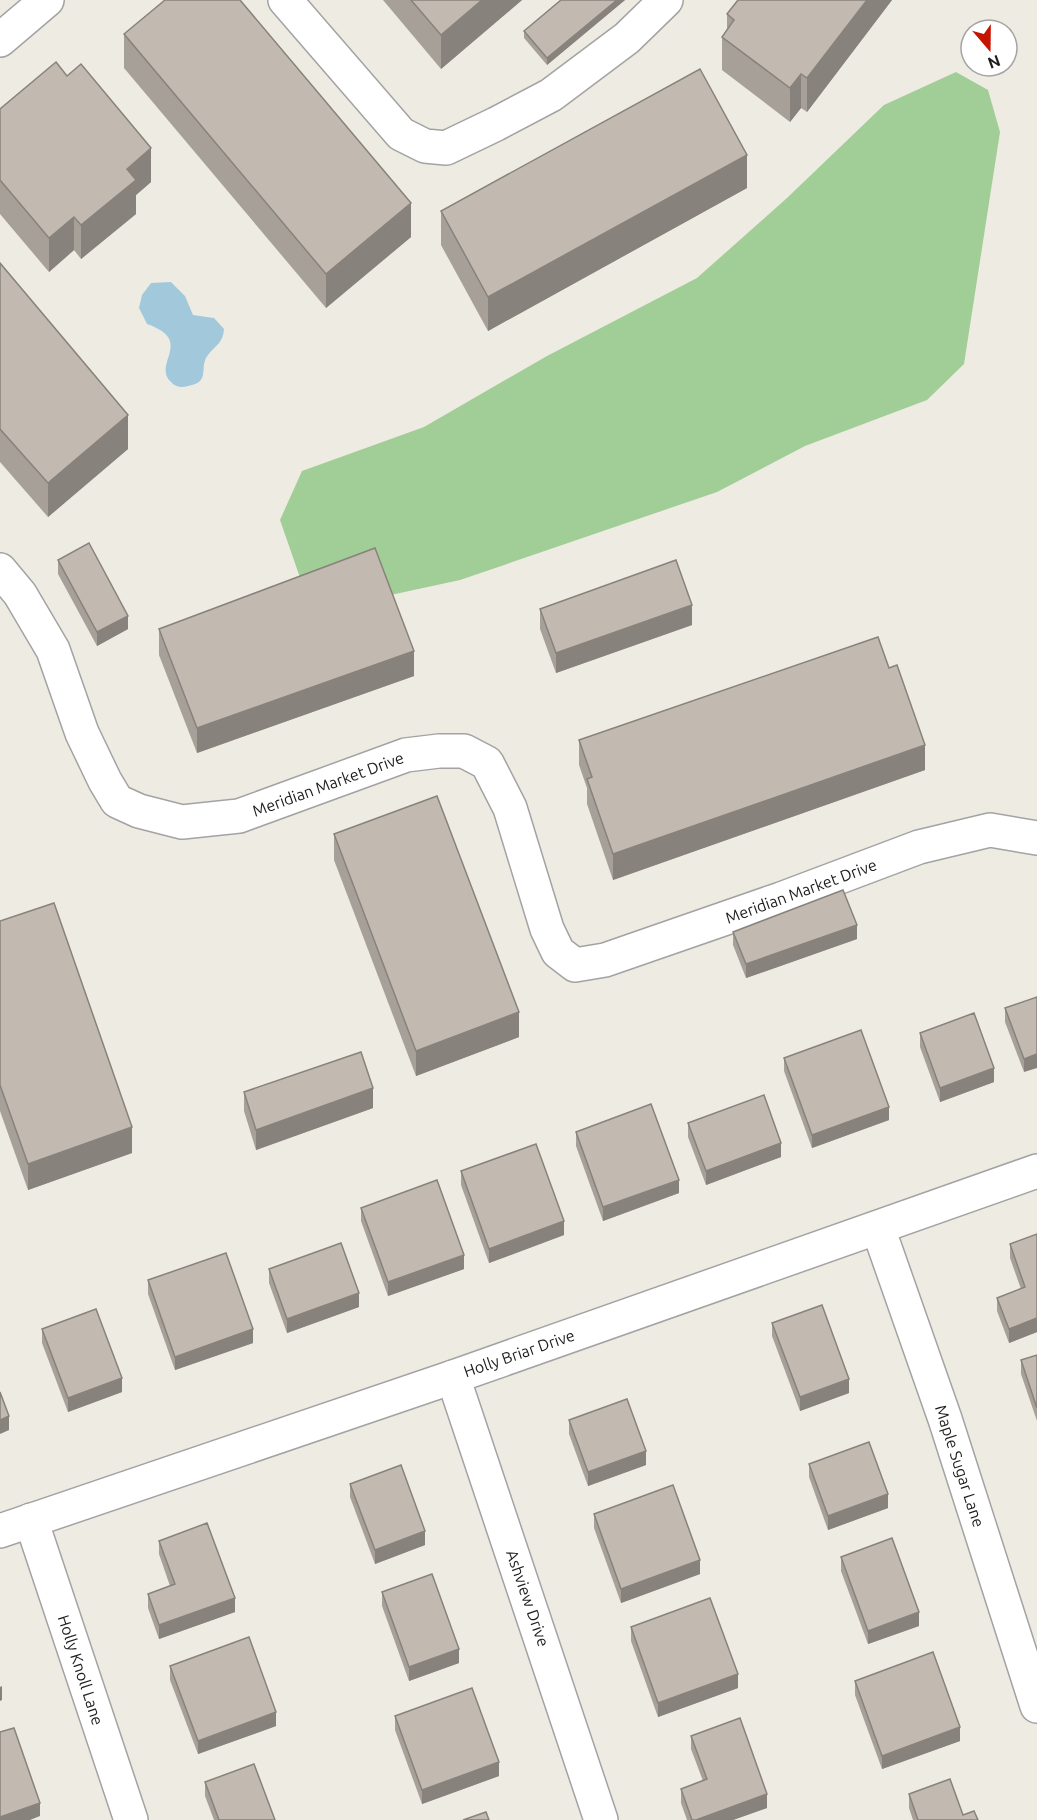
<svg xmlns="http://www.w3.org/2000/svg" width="1037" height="1820" font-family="Ubuntu,sans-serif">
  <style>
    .forest { fill: #a1cd96 }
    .water { fill: #a2c9db }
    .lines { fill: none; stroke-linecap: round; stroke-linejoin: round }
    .street-casing { stroke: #a3a3a3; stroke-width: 36 }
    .street { stroke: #fff; stroke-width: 33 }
    .wall { fill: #a7a098 }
    .shaded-wall { fill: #88827c }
    .building { fill: #c2bab1; stroke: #88827c; stroke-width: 1.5 }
    .labels { text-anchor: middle; stroke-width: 6; stroke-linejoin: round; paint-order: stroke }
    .street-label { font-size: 16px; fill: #1c1c1c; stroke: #fff }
  </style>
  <rect width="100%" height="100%" fill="#eeebe2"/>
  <polygon class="forest" points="956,72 988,90 1000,132 964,364 927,400 805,446 717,492 460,580 312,612 280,520 302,471 424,427 547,356 697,278 787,198 884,105"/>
  <path class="water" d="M171,282L185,296L193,315L214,318L224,329C223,343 216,345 208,355C198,367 212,382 188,386C182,388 175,387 171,382C152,363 195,341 147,324L139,308L142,295L151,283Z"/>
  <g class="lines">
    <g class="street-casing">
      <g id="street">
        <polyline points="285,0 401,134 425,146 446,148 496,124 551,95 627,38 666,0"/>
        <polyline points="0,40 47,0"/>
        <polyline points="0,570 20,594 53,650 82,733 105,781 117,801 139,811 182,822 239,816 406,755 439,751 464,751 487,763 510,808 547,929 558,952 575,965 605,960 781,899 919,847 990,830 1037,838"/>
        <polyline points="878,1228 945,1419 1037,1706"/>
        <polyline points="453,1377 601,1820"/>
        <polyline points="31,1520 131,1820"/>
        <polyline points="0,1531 453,1377 1037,1171"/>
      </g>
    </g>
    <use href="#street" class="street"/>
  </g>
  <g class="wall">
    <polygon points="383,0 522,0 441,69"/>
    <polygon points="561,0 625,0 547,65 524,38 524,31"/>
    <polygon points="892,0 807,112 801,108 790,122 722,70 722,37 727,29 727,14"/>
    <polygon points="124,34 411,237 326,308 124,68"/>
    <polygon points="0,109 151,182 136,195 136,214 81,259 74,250 49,272 0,214"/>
    <polygon points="747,188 488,331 441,245 441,211"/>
    <polygon points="0,263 128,449 48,517 0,462"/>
    <polygon points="58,560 128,629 97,646 58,574"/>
    <polygon points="540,609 692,625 556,673 540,629"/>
    <polygon points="159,629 414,676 197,753 159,655"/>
    <polygon points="579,740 925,770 613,880 587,804 587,788 579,765"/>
    <polygon points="334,834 519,1037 416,1076 334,860"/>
    <polygon points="0,921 132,1153 28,1190 0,1111"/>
    <polygon points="733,932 857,939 746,978 733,945"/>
    <polygon points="1037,997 1024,1072 1005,1022 1005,1008"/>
    <polygon points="920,1033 994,1082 940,1102 920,1047"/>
    <polygon points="784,1058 889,1120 812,1148 784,1071"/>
    <polygon points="244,1092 373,1108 256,1150 244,1111"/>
    <polygon points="688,1123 781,1157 706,1185 688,1137"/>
    <polygon points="576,1132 679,1193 603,1221 576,1146"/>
    <polygon points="461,1171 564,1235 489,1263 461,1185"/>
    <polygon points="361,1208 464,1269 388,1296 361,1221"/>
    <polygon points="1037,1234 1037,1332 1009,1343 997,1311 997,1298 1021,1289 1010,1258 1010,1244"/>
    <polygon points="269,1269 359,1307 287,1333 269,1283"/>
    <polygon points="148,1280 253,1343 175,1370 148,1294"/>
    <polygon points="772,1323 849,1393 800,1411 772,1336"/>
    <polygon points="42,1329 122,1392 68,1412 42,1343"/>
    <polygon points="1037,1355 1037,1421 1021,1374 1021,1360"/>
    <polygon points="569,1420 646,1465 588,1486 569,1434"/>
    <polygon points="809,1464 888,1508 828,1530 809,1477"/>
    <polygon points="350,1484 425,1545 375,1564 350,1497"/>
    <polygon points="594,1514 700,1574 621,1603 594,1528"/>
    <polygon points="159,1541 235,1612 159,1639 148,1608 148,1594 170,1586 159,1554"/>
    <polygon points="841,1557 919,1626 868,1644 841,1571"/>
    <polygon points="382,1592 459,1663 409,1681 382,1606"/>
    <polygon points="631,1627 738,1688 658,1717 631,1641"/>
    <polygon points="170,1666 276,1726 198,1754 170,1680"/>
    <polygon points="855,1681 960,1741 882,1769 855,1695"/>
    <polygon points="395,1716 499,1776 422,1804 395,1730"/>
    <polygon points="691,1736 767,1808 733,1820 687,1820 681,1803 681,1789 703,1781 691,1749"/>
    <polygon points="205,1782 275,1820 214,1820 205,1796"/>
    <polygon points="909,1794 963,1815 978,1820 913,1820 909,1808"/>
  </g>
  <g class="shaded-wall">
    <polygon points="482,0 522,0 441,69 441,35"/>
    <polygon points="617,0 625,0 547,65 547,58"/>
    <polygon points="867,0 892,0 807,112 807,78"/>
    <polygon points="801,74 801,108 790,122 790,88"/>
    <polygon points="151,148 151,182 136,195 136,214 81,259 81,225 127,169"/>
    <polygon points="747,155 747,188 488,331 488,297"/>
    <polygon points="411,203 411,237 326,308 326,274"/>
    <polygon points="74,217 74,250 49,272 49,238"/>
    <polygon points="128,415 128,449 48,517 48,483"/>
    <polygon points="692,605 692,625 556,673 556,653"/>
    <polygon points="128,616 128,629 97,646 97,632"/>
    <polygon points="414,651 414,676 197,753 197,728"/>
    <polygon points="925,745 925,770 613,880 613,854"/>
    <polygon points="857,925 857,939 746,978 746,964"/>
    <polygon points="519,1012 519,1037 416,1076 416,1051"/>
    <polygon points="1037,1054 1037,1068 1024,1072 1024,1059"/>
    <polygon points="994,1068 994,1082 940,1102 940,1088"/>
    <polygon points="373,1088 373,1108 256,1150 256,1130"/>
    <polygon points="889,1107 889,1120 812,1148 812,1135"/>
    <polygon points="132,1127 132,1153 28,1190 28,1164"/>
    <polygon points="781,1143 781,1157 706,1185 706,1171"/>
    <polygon points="679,1180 679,1193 603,1221 603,1207"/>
    <polygon points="564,1221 564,1235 489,1263 489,1249"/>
    <polygon points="464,1255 464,1269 388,1296 388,1282"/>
    <polygon points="359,1293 359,1307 287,1333 287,1319"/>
    <polygon points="1037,1318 1037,1332 1009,1343 1009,1329"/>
    <polygon points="253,1329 253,1343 175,1370 175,1357"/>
    <polygon points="122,1378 122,1392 68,1412 68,1398"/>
    <polygon points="849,1379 849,1393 800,1411 800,1397"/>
    <polygon points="9,1416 9,1430 0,1434 0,1420"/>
    <polygon points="646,1451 646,1465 588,1486 588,1472"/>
    <polygon points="888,1494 888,1508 828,1530 828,1516"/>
    <polygon points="425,1531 425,1545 375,1564 375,1550"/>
    <polygon points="700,1560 700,1574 621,1603 621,1589"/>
    <polygon points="235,1598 235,1612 159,1639 159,1625"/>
    <polygon points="919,1612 919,1626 868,1644 868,1631"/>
    <polygon points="459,1649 459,1663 409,1681 409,1667"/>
    <polygon points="738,1674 738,1688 658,1717 658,1703"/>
    <polygon points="2,1686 2,1700 0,1701 0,1687"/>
    <polygon points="276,1712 276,1726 198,1754 198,1741"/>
    <polygon points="960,1727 960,1741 882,1769 882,1756"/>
    <polygon points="499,1762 499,1776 422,1804 422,1790"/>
    <polygon points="767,1794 767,1808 733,1820 696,1820"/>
    <polygon points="40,1803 40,1816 30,1820 0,1820 0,1817"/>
  </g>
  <g class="building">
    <polygon points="165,0 240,0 411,203 326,274 124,34"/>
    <polygon points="411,0 482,0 441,35"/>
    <polygon points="561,0 617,0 547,58 524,31"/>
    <polygon points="738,0 867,0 807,78 801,74 790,88 722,37 734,20 727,14"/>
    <polygon points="56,62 67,76 81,64 151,148 127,169 136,180 81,225 74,217 49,238 0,180 0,109"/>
    <polygon points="700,69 747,155 488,297 441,211"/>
    <polygon points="0,263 128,415 48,483 0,429"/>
    <polygon points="89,543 128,616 97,632 58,560"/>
    <polygon points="375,548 414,651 197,728 159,629"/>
    <polygon points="676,560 692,605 556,653 540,609"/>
    <polygon points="878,637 889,668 897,665 925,745 613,854 587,779 592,777 579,740"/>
    <polygon points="437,796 519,1012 416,1051 334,834"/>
    <polygon points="843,890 857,925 746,964 733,932"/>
    <polygon points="54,903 132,1127 28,1164 0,1085 0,921"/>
    <polygon points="1037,997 1037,1054 1024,1059 1005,1008"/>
    <polygon points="974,1013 994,1068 940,1088 920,1033"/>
    <polygon points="861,1030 889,1107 812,1135 784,1058"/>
    <polygon points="361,1052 373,1088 256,1130 244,1092"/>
    <polygon points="764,1095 781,1143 706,1171 688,1123"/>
    <polygon points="651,1104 679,1180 603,1207 576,1132"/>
    <polygon points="536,1144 564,1221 489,1249 461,1171"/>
    <polygon points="437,1180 464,1255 388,1282 361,1208"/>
    <polygon points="1037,1234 1037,1318 1009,1329 997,1298 1025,1287 1010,1244"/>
    <polygon points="341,1243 359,1293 287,1319 269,1269"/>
    <polygon points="226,1253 253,1329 175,1357 148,1280"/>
    <polygon points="822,1305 849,1379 800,1397 772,1323"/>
    <polygon points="96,1309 122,1378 68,1398 42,1329"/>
    <polygon points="1037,1355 1037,1408 1021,1360"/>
    <polygon points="0,1392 9,1416 0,1420"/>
    <polygon points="627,1399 646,1451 588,1472 569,1420"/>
    <polygon points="869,1442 888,1494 828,1516 809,1464"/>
    <polygon points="401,1465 425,1531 375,1550 350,1484"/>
    <polygon points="673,1485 700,1560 621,1589 594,1514"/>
    <polygon points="207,1523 235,1598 159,1625 148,1594 175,1584 159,1541"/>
    <polygon points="892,1538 919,1612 868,1631 841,1557"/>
    <polygon points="432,1574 459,1649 409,1667 382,1592"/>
    <polygon points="710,1598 738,1674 658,1703 631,1627"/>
    <polygon points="249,1637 276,1712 198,1741 170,1666"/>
    <polygon points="933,1652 960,1727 882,1756 855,1681"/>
    <polygon points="472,1688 499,1762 422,1790 395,1716"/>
    <polygon points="740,1718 767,1794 696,1820 692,1820 681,1789 707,1779 691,1736"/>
    <polygon points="14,1728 40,1803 0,1817 0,1732"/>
    <polygon points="254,1764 275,1820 219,1820 205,1782"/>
    <polygon points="950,1779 963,1815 974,1811 978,1820 918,1820 909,1794"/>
    <polygon points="486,1812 489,1820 463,1820"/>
  </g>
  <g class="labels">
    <g class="street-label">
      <text transform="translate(328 784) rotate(-20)" y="6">Meridian Market Drive</text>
      <text transform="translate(801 891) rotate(-20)" y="6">Meridian Market Drive</text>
      <text transform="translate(519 1353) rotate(-19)" y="6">Holly Briar Drive</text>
      <text transform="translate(960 1466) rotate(72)" y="6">Maple Sugar Lane</text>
      <text transform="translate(528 1598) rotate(71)" y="6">Ashview Drive</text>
      <text transform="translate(81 1670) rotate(72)" y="6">Holly Knoll Lane</text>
    </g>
  </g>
  <g transform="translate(989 48) rotate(160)"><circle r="28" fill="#ffffff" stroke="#a4a4a4" stroke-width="1.5"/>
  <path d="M0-4.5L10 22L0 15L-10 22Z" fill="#c71401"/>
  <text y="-9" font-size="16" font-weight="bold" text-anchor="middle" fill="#1c1c1c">N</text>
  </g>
</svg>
